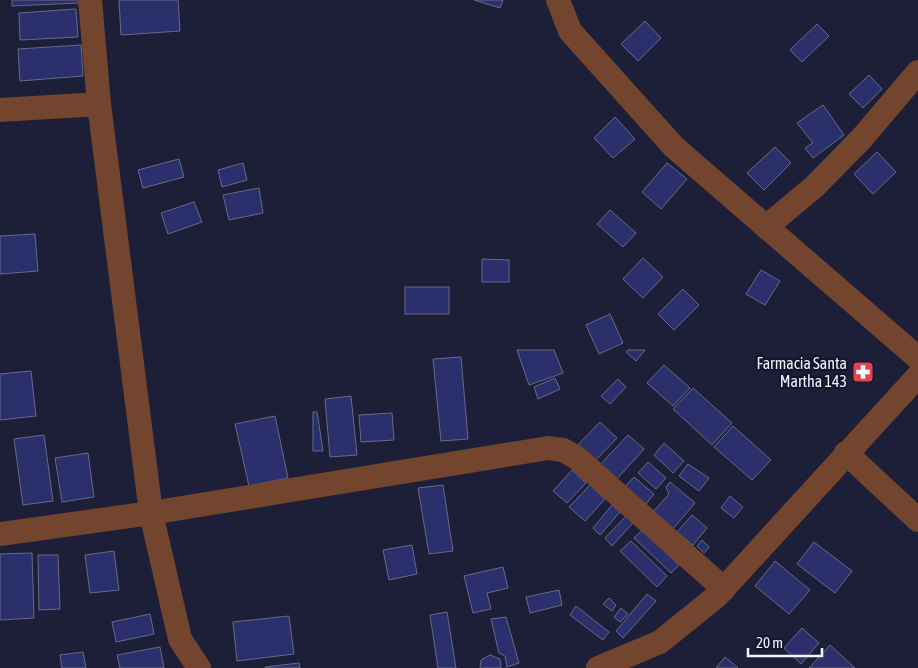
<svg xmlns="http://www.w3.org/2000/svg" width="918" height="668" font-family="'Asap Condensed',sans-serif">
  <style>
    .building { fill: #2b2f6b; stroke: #656b87 }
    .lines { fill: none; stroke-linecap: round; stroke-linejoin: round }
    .street { stroke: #73442e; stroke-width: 24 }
    .labels { text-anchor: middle; stroke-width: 4.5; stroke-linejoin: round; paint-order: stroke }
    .poi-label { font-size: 16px; fill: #f2f4fe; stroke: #13162d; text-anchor: end }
  </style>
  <rect width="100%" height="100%" fill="#1c1f37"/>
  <g class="building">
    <polygon points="12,0 78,0 79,3 12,6"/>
    <polygon points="119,0 178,0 180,31 121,35"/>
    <polygon points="474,0 503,0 500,8"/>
    <polygon points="76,9 78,37 20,40 19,13"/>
    <polygon points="645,21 661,38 638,61 621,44"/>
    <polygon points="817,24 829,36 802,62 790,50"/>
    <polygon points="81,45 83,76 20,81 18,49"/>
    <polygon points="869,75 882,89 863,108 849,94"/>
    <polygon points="823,105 844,135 813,158 805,148 813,143 797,123"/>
    <polygon points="615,117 635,139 613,158 594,138"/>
    <polygon points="775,147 791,163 764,190 747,173"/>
    <polygon points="877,152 896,172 873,194 854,174"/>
    <polygon points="179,159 184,177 143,188 138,170"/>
    <polygon points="243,163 247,180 222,187 218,170"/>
    <polygon points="667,163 687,179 661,209 642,192"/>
    <polygon points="259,188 263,213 229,220 223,195"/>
    <polygon points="194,202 202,222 168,234 161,213"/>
    <polygon points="610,210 636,233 623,247 597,224"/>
    <polygon points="35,234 38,271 0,274 0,236"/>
    <polygon points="643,258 663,277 643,298 623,279"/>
    <polygon points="482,259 509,260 509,282 482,282"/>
    <polygon points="761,270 780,281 765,305 746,294"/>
    <rect x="405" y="287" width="44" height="27"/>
    <polygon points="683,289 699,305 674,330 658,314"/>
    <polygon points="610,314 623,343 599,354 586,325"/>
    <polygon points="517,350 554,350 563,373 529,385"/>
    <polygon points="628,350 645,350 636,361 626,352"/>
    <polygon points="461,357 468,439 441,441 433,359"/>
    <polygon points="664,365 690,388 673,406 647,383"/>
    <polygon points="31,371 36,416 0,420 0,374"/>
    <polygon points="555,378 560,389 538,399 534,387"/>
    <polygon points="618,379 626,387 610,404 601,396"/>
    <polygon points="693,388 732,423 712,445 673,409"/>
    <polygon points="351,396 357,455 330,457 325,399"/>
    <polygon points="313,412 317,412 323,451 313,451"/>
    <polygon points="392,413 394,440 361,442 359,415"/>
    <polygon points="275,416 288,478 249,486 235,424"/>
    <polygon points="600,422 617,438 594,462 577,446"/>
    <polygon points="733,426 771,460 752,480 714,447"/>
    <polygon points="44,435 53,501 23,505 14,439"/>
    <polygon points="628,435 644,449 615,481 598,467"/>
    <polygon points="664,443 684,461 673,473 654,455"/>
    <polygon points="88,453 94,497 62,502 55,458"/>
    <polygon points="648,462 666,478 656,489 638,473"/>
    <polygon points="688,464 709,478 699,491 679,476"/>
    <polygon points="572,470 586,483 567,503 553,491"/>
    <polygon points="634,477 654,494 645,505 624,488"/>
    <polygon points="670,482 695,503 672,530 652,513 669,494 666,487"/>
    <polygon points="443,485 453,551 429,554 418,488"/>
    <polygon points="590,485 605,499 585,521 569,507"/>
    <polygon points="730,496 743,507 734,518 721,508"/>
    <polygon points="612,505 620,512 600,535 593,528"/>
    <polygon points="692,515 707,528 693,545 677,532"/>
    <polygon points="626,516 633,523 612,546 605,538"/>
    <polygon points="642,530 679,565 671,573 634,538"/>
    <polygon points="702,540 709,547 704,553 697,546"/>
    <polygon points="631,541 667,576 657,587 620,551"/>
    <polygon points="814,542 852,571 835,593 797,564"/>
    <polygon points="412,545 417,574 389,580 383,550"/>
    <polygon points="114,551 119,590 90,593 85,555"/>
    <polygon points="32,553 34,618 0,620 0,554"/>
    <polygon points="38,555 58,555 60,609 39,610"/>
    <polygon points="775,561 810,590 789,614 755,586"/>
    <polygon points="503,567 508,588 487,593 491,609 473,613 464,576"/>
    <polygon points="559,590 562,605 530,613 526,597"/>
    <polygon points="647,594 656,601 623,638 616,631"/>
    <polygon points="609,598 616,605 612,611 603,604"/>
    <polygon points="576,606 609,632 603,640 570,615"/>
    <polygon points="621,608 628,614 620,622 614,617"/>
    <polygon points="447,612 456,668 438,668 430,615"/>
    <polygon points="150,614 154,634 116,642 112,622"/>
    <polygon points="289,616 294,654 237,661 233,622"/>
    <polygon points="506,617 519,663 507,667 505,656 499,653 491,619"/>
    <polygon points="802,628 819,643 801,664 784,648"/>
    <polygon points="830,645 855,668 809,668"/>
    <polygon points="160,647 164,668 120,668 117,655"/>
    <polygon points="83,652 86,668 62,668 60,655"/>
    <polygon points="490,655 500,659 501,668 480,668 481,660"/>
    <polygon points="725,657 738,668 716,668"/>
    <polygon points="299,663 300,668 265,668 265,667"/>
  </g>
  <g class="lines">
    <g class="street">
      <polyline points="90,0 99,104 151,513 180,639 199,668"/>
      <polyline points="558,0 570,31 674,147 918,358"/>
      <polyline points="0,110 99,104"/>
      <polyline points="766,227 815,186 862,138 918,72"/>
      <polyline points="846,453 918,520"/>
      <polyline points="0,534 151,513 548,448 563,450 577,458 724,589"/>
      <polyline points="598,668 660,642 717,596 918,376"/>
    </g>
  </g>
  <defs>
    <g id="pharmacy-square" transform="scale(1.125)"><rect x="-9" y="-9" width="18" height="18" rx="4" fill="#e0444e" stroke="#13162d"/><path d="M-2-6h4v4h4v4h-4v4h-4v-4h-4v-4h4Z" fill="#fff"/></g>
  </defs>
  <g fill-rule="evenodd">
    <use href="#pharmacy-square" x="863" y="372"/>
  </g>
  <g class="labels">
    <g class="poi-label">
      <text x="847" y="369">Farmacia Santa<tspan x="847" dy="18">Martha 143</tspan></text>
    </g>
  </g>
  <path d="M748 648v8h74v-8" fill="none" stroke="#f2f4fe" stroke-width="2.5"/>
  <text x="756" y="648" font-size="15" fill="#f2f4fe" stroke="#13162d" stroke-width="4" paint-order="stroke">20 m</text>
</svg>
